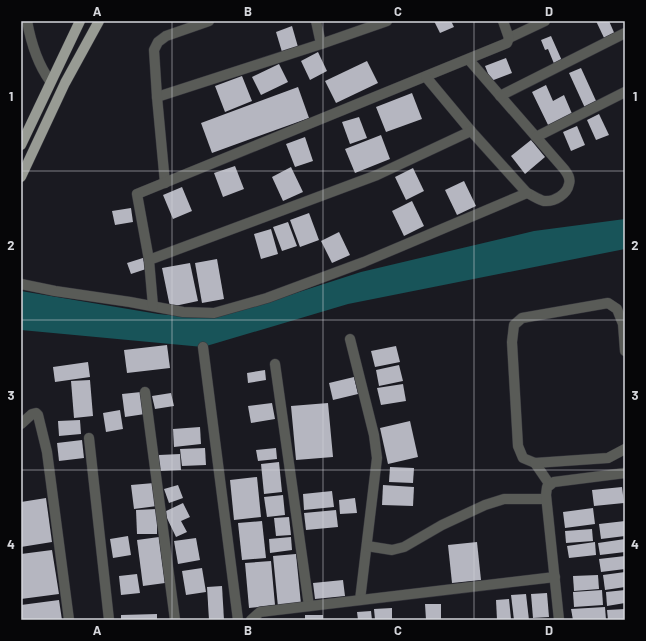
<svg xmlns="http://www.w3.org/2000/svg" width="646" height="641" font-family="Barlow,sans-serif">
  <style>
    .water { fill: #185459 }
    .building { fill: #b5b6c0 }
    .lines { fill: none; stroke-linecap: round; stroke-linejoin: round }
    .minor-casing { stroke: #34343b; stroke-width: 11 }
    .major-casing { stroke: #34343b; stroke-width: 11 }
    .minor { stroke: #595b57; stroke-width: 10 }
    .major { stroke: #989b94; stroke-width: 10 }
    .grid { fill: none; stroke: #d5d6db; stroke-width: 1; stroke-opacity: 0.55 }
    .neatline { fill: none; stroke: #d5d6db; stroke-width: 1.5 }
    .grid-label { font-size: 13px; text-anchor: middle; font-weight: bold; fill: #d5d6db }
  </style>
  <rect width="100%" height="100%" fill="#1a1a21"/>
  <polygon class="water" points="625,219 625,249 348,304 203,347 21,330 21,291 158,314 191,317 268,302 361,272 534,231"/>
  <g class="building">
    <polygon points="434,21 451,21 454,27 440,33"/>
    <polygon points="596,21 609,21 616,37 606,42"/>
    <polygon points="292,26 298,47 282,52 276,32"/>
    <polygon points="551,36 563,63 555,66 548,49 545,50 541,40"/>
    <polygon points="318,52 327,71 310,80 301,61"/>
    <polygon points="506,58 512,73 491,81 485,66"/>
    <polygon points="367,61 378,83 336,103 325,81"/>
    <polygon points="279,64 288,82 261,95 252,77"/>
    <polygon points="581,68 597,103 585,108 569,73"/>
    <polygon points="242,76 252,101 225,112 215,86"/>
    <polygon points="546,85 553,101 564,95 573,116 549,127 532,92"/>
    <polygon points="298,87 309,118 212,153 201,123"/>
    <polygon points="412,93 422,119 386,132 376,107"/>
    <polygon points="599,114 609,135 596,140 587,120"/>
    <polygon points="359,117 367,138 350,144 342,122"/>
    <polygon points="577,126 585,145 571,151 563,132"/>
    <polygon points="381,135 390,159 355,173 345,149"/>
    <polygon points="305,137 313,161 295,167 286,144"/>
    <polygon points="531,140 545,157 525,174 511,156"/>
    <polygon points="235,166 244,189 223,197 214,173"/>
    <polygon points="291,167 303,192 283,201 272,177"/>
    <polygon points="413,168 424,191 406,200 395,177"/>
    <polygon points="464,181 476,206 457,215 445,190"/>
    <polygon points="182,187 192,211 173,219 163,195"/>
    <polygon points="412,201 424,226 404,236 392,211"/>
    <polygon points="131,208 133,222 115,225 112,211"/>
    <polygon points="309,213 319,240 300,247 290,220"/>
    <polygon points="288,222 297,246 282,251 273,227"/>
    <polygon points="271,229 278,254 261,259 254,234"/>
    <polygon points="339,232 350,255 332,263 321,241"/>
    <polygon points="146,257 149,268 131,274 127,263"/>
    <polygon points="217,259 224,299 202,303 195,263"/>
    <polygon points="190,263 198,301 170,307 162,268"/>
    <polygon points="167,345 170,368 127,373 124,350"/>
    <polygon points="396,346 400,362 375,367 371,351"/>
    <polygon points="88,362 90,377 55,382 53,367"/>
    <polygon points="399,365 403,381 379,386 376,370"/>
    <polygon points="265,370 266,380 248,383 247,373"/>
    <polygon points="354,377 358,394 333,400 329,383"/>
    <polygon points="90,380 93,416 74,418 71,381"/>
    <polygon points="403,384 406,401 381,405 377,388"/>
    <polygon points="141,392 145,414 125,417 122,394"/>
    <polygon points="171,393 174,406 155,409 152,396"/>
    <polygon points="272,403 275,419 251,423 248,406"/>
    <polygon points="328,403 333,457 296,460 291,406"/>
    <polygon points="120,410 123,429 106,432 103,413"/>
    <polygon points="80,420 81,434 59,436 58,421"/>
    <polygon points="410,421 418,457 388,464 380,428"/>
    <polygon points="200,427 201,444 174,447 173,429"/>
    <polygon points="82,440 84,458 59,461 57,443"/>
    <polygon points="205,448 206,465 182,466 180,449"/>
    <polygon points="276,448 277,459 258,461 256,450"/>
    <polygon points="180,454 181,470 159,471 159,455"/>
    <polygon points="279,462 282,492 264,494 261,464"/>
    <polygon points="390,467 414,468 413,483 389,482"/>
    <polygon points="257,477 261,517 234,520 230,480"/>
    <polygon points="154,483 157,506 134,509 131,485"/>
    <polygon points="178,485 183,498 169,503 164,489"/>
    <polygon points="383,485 414,487 413,506 382,505"/>
    <polygon points="622,487 624,503 594,506 592,490"/>
    <polygon points="332,491 334,507 304,510 303,494"/>
    <polygon points="283,495 285,515 267,517 264,497"/>
    <polygon points="46,498 52,542 21,547 21,502"/>
    <polygon points="355,498 357,513 340,514 339,500"/>
    <polygon points="183,503 190,517 181,521 187,532 176,537 164,512"/>
    <polygon points="593,508 595,524 565,528 563,512"/>
    <polygon points="157,509 157,534 137,534 136,510"/>
    <polygon points="336,510 338,527 306,530 304,513"/>
    <polygon points="289,517 291,535 276,536 274,518"/>
    <polygon points="262,521 266,558 242,560 238,523"/>
    <polygon points="625,521 625,536 601,539 599,524"/>
    <polygon points="592,529 593,541 566,543 565,531"/>
    <polygon points="128,536 131,555 113,558 110,539"/>
    <polygon points="159,537 165,583 143,586 137,540"/>
    <polygon points="291,537 292,550 270,553 269,539"/>
    <polygon points="196,538 200,560 178,564 174,541"/>
    <polygon points="625,539 625,552 600,555 598,543"/>
    <polygon points="477,542 481,580 452,583 448,545"/>
    <polygon points="595,542 596,555 569,558 567,546"/>
    <polygon points="52,550 59,594 21,599 21,554"/>
    <polygon points="296,554 301,604 278,607 273,556"/>
    <polygon points="625,556 625,569 601,572 599,559"/>
    <polygon points="271,561 275,605 249,608 245,563"/>
    <polygon points="202,568 206,592 186,595 182,571"/>
    <polygon points="625,572 625,587 605,590 603,575"/>
    <polygon points="137,574 140,593 121,595 119,576"/>
    <polygon points="598,575 599,589 574,591 573,576"/>
    <polygon points="343,580 345,596 315,599 313,583"/>
    <polygon points="222,586 224,620 209,620 207,587"/>
    <polygon points="602,590 603,605 574,607 573,592"/>
    <polygon points="625,590 625,603 607,606 606,592"/>
    <polygon points="547,593 549,617 533,618 531,594"/>
    <polygon points="526,594 529,620 514,620 511,595"/>
    <polygon points="509,599 511,619 497,620 496,600"/>
    <polygon points="59,600 62,620 21,620 21,605"/>
    <polygon points="425,604 441,604 441,620 426,620"/>
    <polygon points="605,607 606,620 573,620 571,609"/>
    <polygon points="392,608 392,620 375,620 374,609"/>
    <polygon points="625,609 625,620 608,620 607,610"/>
    <polygon points="371,611 372,620 358,620 357,612"/>
    <polygon points="157,614 157,620 121,620 121,615"/>
    <rect x="305" y="615" width="18" height="5"/>
  </g>
  <g class="lines">
    <g class="minor-casing">
      <g id="minor">
        <path d="M27,21C31,43 37,63 50,81"/>
        <polyline points="509,38 545,21"/>
        <polyline points="321,44 387,21"/>
        <path d="M469,60L564,169C567,173 571,178 569,184C567,194 555,202 544,201C539,200 532,195 527,193"/>
        <polyline points="500,96 625,33"/>
        <polyline points="157,97 321,44 316,21"/>
        <polyline points="536,137 625,92"/>
        <polyline points="165,183 157,97 154,50 158,42 166,36 209,21"/>
        <polyline points="149,260 137,194 507,43 509,38 503,21"/>
        <polyline points="21,284 55,291 130,302 183,312 214,313 267,298 364,262 527,193 471,131 426,77"/>
        <polyline points="153,306 149,260 377,175 471,131"/>
        <polyline points="350,339 374,435 377,458 360,600"/>
        <polyline points="203,347 238,620"/>
        <polyline points="625,351 623,324 617,309 608,303 522,318 514,325 512,342 518,446 523,458 535,463 608,458 625,449"/>
        <polyline points="275,364 309,606"/>
        <polyline points="145,392 175,620"/>
        <polyline points="21,424 32,414 36,413 38,415 47,452 69,620"/>
        <polyline points="89,438 109,620"/>
        <polyline points="535,463 550,485"/>
        <polyline points="367,546 392,550 404,547 442,525 485,505 504,499 546,499"/>
        <polyline points="251,620 260,612 555,577"/>
        <polyline points="559,620 546,495 547,487 554,482 625,473"/>
      </g>
    </g>
    <g class="major-casing">
      <g id="major">
        <polyline points="21,145 80,21"/>
        <polyline points="21,177 65,83 99,21"/>
      </g>
    </g>
    <use href="#minor" class="minor"/>
    <use href="#major" class="major"/>
  </g>
  <path class="grid" d="M172,21V620M323,21V620M474,21V620M21,171H625M21,320H625M21,470H625"/>
  <rect width="646" height="641" fill="none" stroke="#060608" stroke-width="44"/>
  <rect x="22" y="22" width="602" height="597" class="neatline"/>
  <g class="grid-label">
    <text x="97" y="16">A</text>
    <text x="248" y="16">B</text>
    <text x="398" y="16">C</text>
    <text x="549" y="16">D</text>
    <text x="11" y="101">1</text>
    <text x="635" y="101">1</text>
    <text x="11" y="250">2</text>
    <text x="635" y="250">2</text>
    <text x="11" y="400">3</text>
    <text x="635" y="400">3</text>
    <text x="11" y="549">4</text>
    <text x="635" y="549">4</text>
    <text x="97" y="635">A</text>
    <text x="248" y="635">B</text>
    <text x="398" y="635">C</text>
    <text x="549" y="635">D</text>
  </g>
</svg>
